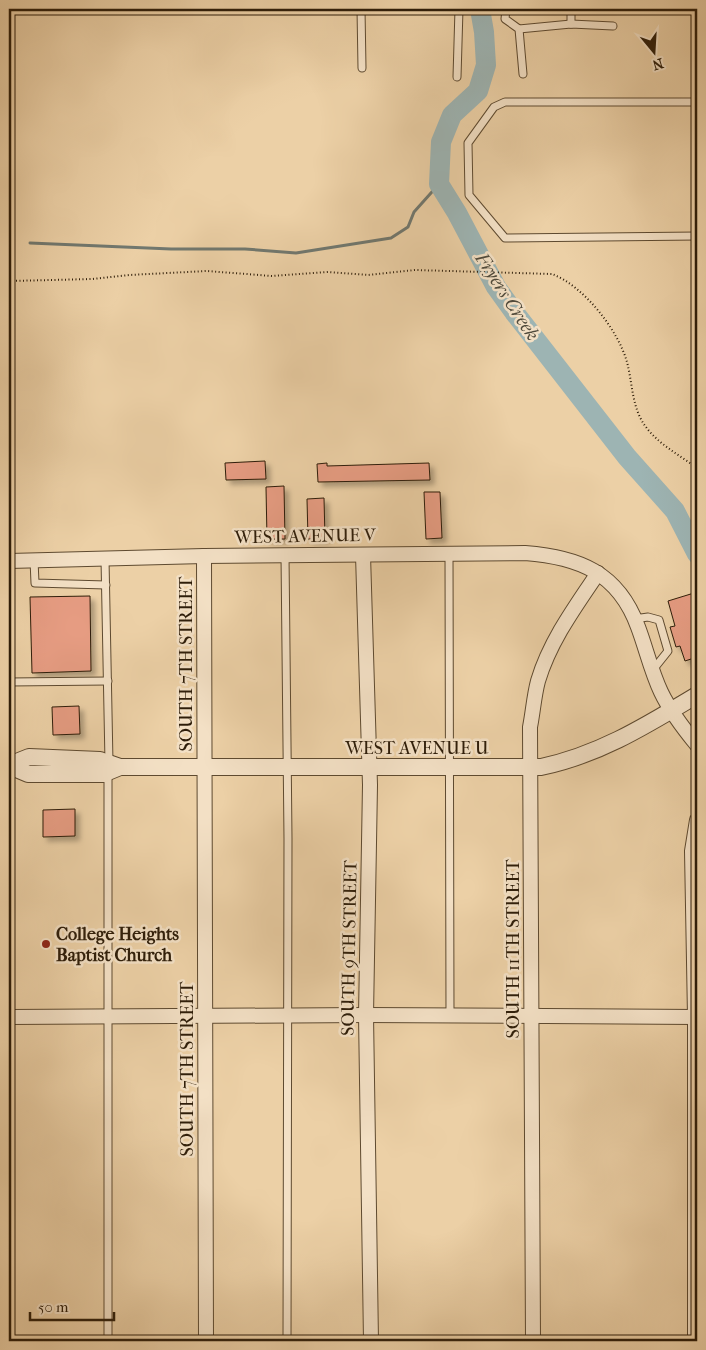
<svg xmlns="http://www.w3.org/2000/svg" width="706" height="1350" font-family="'IM FELL French Canon',serif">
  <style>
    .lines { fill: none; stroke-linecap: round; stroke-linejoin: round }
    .stream { stroke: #71786f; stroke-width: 3 }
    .river { stroke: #9db4b3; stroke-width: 20 }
    .building { fill: #e69c82; stroke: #2e1d09; filter: url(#shadow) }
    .service-casing { stroke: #5e4a30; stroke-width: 9 }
    .minor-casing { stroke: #5e4a30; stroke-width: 16 }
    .tertiary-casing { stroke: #5e4a30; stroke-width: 18 }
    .path { stroke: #2e1d09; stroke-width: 2; stroke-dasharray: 1 2.5; stroke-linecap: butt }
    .service { stroke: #f3e0c5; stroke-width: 7 }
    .minor { stroke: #f3e0c5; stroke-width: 14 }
    .tertiary { stroke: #f3e0c5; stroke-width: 16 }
    .poi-dot { fill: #8f2418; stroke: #f3e0c5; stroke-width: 2 }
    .labels { text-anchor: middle; stroke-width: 5; stroke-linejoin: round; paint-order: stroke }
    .street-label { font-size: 18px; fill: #2e1d09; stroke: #f3e0c5 }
    .poi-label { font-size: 18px; font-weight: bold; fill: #2e1d09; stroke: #f3e0c5; text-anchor: start }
    .water-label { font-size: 19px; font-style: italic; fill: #4f4a3c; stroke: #f3e0c5 }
  </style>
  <defs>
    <filter id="shadow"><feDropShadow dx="4.5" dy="4.5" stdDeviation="2.5" flood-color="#0004"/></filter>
  </defs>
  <rect width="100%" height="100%" fill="#ecd0a6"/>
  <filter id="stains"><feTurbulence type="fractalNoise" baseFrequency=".004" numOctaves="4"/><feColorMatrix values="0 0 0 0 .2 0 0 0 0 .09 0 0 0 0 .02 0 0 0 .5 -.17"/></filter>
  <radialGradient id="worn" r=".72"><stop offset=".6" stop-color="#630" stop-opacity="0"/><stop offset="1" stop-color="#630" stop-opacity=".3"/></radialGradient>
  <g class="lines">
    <polyline class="stream" points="30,243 171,249 245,249 296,253 391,238 408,227 414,212 439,184"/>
    <polyline class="river" points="480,9 484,32 486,65 478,91 452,115 441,142 439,184 457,213 496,287 514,312 627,457 675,511 697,554"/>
  </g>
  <g class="building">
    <polygon points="265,461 266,479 226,480 225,463"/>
    <polygon points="327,463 327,466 429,463 430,480 318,482 317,464"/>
    <polygon points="284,486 285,539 267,539 266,487"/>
    <polygon points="424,492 440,492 442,538 426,539"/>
    <polygon points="324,498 325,539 308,539 307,499"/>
    <polygon points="694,593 697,602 697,657 685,661 680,646 676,647 670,627 675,626 668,601"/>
    <polygon points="90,596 91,671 32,673 30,597"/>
    <polygon points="79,706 80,734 53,735 52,707"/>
    <polygon points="75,809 75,836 43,837 43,810"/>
  </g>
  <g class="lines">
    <g class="service-casing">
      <g id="service">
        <polyline points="361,9 362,68"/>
        <polyline points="506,9 505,19 519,29 523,74"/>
        <polyline points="571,9 571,24"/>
        <polyline points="519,29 571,24 613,26"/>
        <polyline points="457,77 459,9"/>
        <polyline points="697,102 505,102 494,107 468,143 469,195 505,238 697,236"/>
        <polyline points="449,554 450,1016"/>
        <polyline points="285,555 288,838 287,1341"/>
        <polyline points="105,559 109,763"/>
        <polyline points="34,560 35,583 106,585"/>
        <polyline points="634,619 648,617 659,620 668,651 652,671"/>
        <polyline points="9,682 108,681"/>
        <polyline points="108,1341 108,772"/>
      </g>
    </g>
    <g class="minor-casing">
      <g id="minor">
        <polyline points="363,555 370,785 366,1015 371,1341"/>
        <polyline points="204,556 206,1341"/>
        <path d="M9,561L204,556L525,553C578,557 618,572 638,627C646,648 651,671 661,692C670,711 683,728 697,745"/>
        <polyline points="9,1017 366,1015 697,1017"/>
        <path d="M533,1341L530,727C533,712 534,696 538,681C550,641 575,607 598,573"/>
        <polyline points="695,1341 695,1017 692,851 697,820"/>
      </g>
    </g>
    <g class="tertiary-casing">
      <g id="tertiary">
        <path d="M9,765L29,757L100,760L120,767H541C599,755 647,725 697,695"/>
        <polyline points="9,766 28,774 103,774 120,767"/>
      </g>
    </g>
    <path class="path" d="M9,281L92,279L129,275L207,271L272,276L328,272L368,275L415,270L552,274C584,286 618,330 627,362C632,381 632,404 642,421C654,442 678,454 697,468"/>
    <use href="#service" class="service"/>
    <use href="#minor" class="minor"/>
    <use href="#tertiary" class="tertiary"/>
  </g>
  <circle class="poi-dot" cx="46" cy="944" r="5"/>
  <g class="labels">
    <g class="street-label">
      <text transform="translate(305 536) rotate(-1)" y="6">WEST AVENUE V</text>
      <text transform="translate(186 664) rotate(-90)" y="6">SOUTH 7TH STREET</text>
      <text x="417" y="754">WEST AVENUE U</text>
      <text transform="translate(349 948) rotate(-89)" y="6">SOUTH 9TH STREET</text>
      <text transform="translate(513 949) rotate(-90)" y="6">SOUTH 11TH STREET</text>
      <text transform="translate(187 1069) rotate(-90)" y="6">SOUTH 7TH STREET</text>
    </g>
    <g class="poi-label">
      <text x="56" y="940">College Heights<tspan x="56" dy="21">Baptist Church</tspan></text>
    </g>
    <g class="water-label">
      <text transform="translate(508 296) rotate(57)" y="7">Fryers Creek</text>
    </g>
  </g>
  <rect width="706" height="1350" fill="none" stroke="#ecd0a6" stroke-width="30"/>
  <rect x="10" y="10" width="686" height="1330" fill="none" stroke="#2e1d09" stroke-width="2.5"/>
  <rect x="15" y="15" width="676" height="1320" fill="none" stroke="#2e1d09"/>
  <g transform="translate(654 52) rotate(162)" stroke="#f3e0c5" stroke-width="4" paint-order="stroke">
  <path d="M0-4L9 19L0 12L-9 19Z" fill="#2e1d09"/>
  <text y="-8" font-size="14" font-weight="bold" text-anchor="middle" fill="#2e1d09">N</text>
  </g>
  <path d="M30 1312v8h84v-8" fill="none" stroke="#2e1d09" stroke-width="2.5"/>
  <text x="38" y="1312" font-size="15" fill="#2e1d09" stroke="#f3e0c5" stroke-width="4" paint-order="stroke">50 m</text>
  <rect width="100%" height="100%" filter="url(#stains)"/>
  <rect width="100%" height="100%" fill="url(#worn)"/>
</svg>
